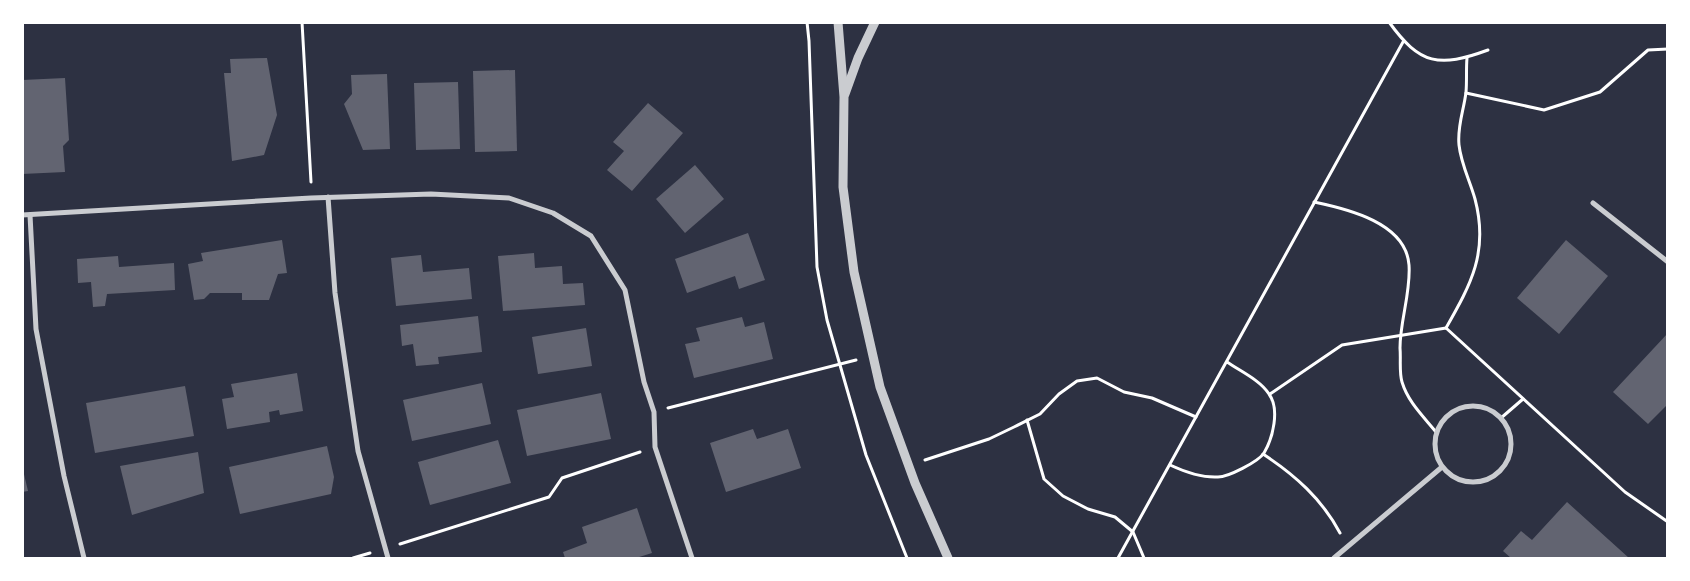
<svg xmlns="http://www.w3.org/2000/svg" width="1690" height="581" font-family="Karla,sans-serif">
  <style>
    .building { fill: #626471 }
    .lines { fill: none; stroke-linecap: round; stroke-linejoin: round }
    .path { stroke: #fff; stroke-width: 3 }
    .minor { stroke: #caccd0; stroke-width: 5 }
    .tertiary { stroke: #caccd0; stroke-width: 9 }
  </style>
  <rect width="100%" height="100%" fill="#2d3142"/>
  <g class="building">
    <polygon points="267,58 277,115 264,155 232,161 224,73 231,73 230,59"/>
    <polygon points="515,70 517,151 475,152 473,71"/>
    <polygon points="387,74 390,149 363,150 344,104 352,94 351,75"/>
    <polygon points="65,78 69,140 63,146 65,172 22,174 22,80"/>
    <polygon points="458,82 460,149 416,150 414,83"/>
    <polygon points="648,103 683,133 632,191 607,170 624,151 613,142"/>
    <polygon points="695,165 724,199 685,233 656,199"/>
    <polygon points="748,233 765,280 739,289 735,276 687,293 675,259"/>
    <polygon points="282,240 287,273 278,274 269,300 242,300 242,293 210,293 204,299 194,300 188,264 203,261 201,253"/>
    <polygon points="1566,240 1608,276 1559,334 1517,298"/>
    <polygon points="534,253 535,268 562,266 563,284 583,283 585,305 503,311 498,256"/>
    <polygon points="421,255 423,272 469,268 472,299 396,306 391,258"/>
    <polygon points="118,256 119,267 174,263 175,290 107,294 105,306 93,307 91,282 78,283 77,259"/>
    <polygon points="478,316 482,352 438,357 439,364 416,366 413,344 402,346 400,325"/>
    <polygon points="742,317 745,327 764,322 773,359 694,378 685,344 700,341 696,328"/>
    <polygon points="586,328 592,366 538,374 532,337"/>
    <polygon points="1668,333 1668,404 1648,424 1613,392"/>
    <polygon points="297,373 303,411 280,415 279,410 269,412 270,422 227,429 222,399 234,397 231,384"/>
    <polygon points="482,383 491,424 412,441 403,400"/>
    <polygon points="185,386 194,436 95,453 86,403"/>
    <polygon points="601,393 611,439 527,456 517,410"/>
    <polygon points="753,429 757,439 788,429 801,468 726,492 710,443"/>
    <polygon points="498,440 511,483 430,505 418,462"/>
    <polygon points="327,446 334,477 331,494 240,514 229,467"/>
    <polygon points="198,452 204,493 132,515 120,466"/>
    <polygon points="23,470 28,491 22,492 22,471"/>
    <polygon points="1567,502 1629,558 1511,558 1503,551 1521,531 1532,540"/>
    <polygon points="637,508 652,553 636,558 565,558 563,552 587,543 582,527"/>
  </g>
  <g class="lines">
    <g class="path">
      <polyline points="302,22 311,182"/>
      <polyline points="807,22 809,41 817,267 827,320 866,455 907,558"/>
      <path d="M1389,22C1420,65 1439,68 1488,50"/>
      <polyline points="1466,93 1544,110 1600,92 1648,50 1668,49"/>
      <path d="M1314,202C1348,209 1406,223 1409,265C1411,292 1400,321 1400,348C1401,359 1399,372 1402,382C1408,402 1423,416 1436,432"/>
      <path d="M1446,328C1471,284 1489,252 1475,199C1470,181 1461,164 1459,145C1457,126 1464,110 1466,92C1467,81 1466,69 1467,58"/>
      <polyline points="1270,394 1342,345 1446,328 1625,492 1668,522"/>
      <polyline points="668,408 856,360"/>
      <polyline points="1501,418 1523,399"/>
      <polyline points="1027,420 1044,479 1063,496 1088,509 1115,517 1133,532 1144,558"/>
      <path d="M1263,454C1295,475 1322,499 1340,533"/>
      <polyline points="925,460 989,439 1014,427 1040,414 1059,394 1077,381 1097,378 1124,392 1152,398 1196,417"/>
      <path d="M1170,465C1185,472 1201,478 1218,477C1228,477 1258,462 1264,453C1273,438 1280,409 1269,394C1260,380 1240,371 1227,362"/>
      <polyline points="400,544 549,497 562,478 640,452"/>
      <polyline points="353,558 370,553"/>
      <polyline points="1118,558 1403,42"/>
    </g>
    <g class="minor">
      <polyline points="328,197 335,293 358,451 388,558"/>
      <polyline points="1593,203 1668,262"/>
      <polyline points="22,215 311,198 431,194 509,198 553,213 591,236 625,290 644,382 654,412 655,447 692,558"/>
      <polyline points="30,215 36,329 64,476 84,558"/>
      <circle cx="1473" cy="444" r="38"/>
      <polyline points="1334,558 1442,467"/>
    </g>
    <g class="tertiary">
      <polyline points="838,22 844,97 843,187 854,272 880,387 915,483 948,558"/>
      <polyline points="845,94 858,58 875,22"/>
    </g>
  </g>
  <rect width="1690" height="581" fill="none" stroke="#ffffff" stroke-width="48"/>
</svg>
